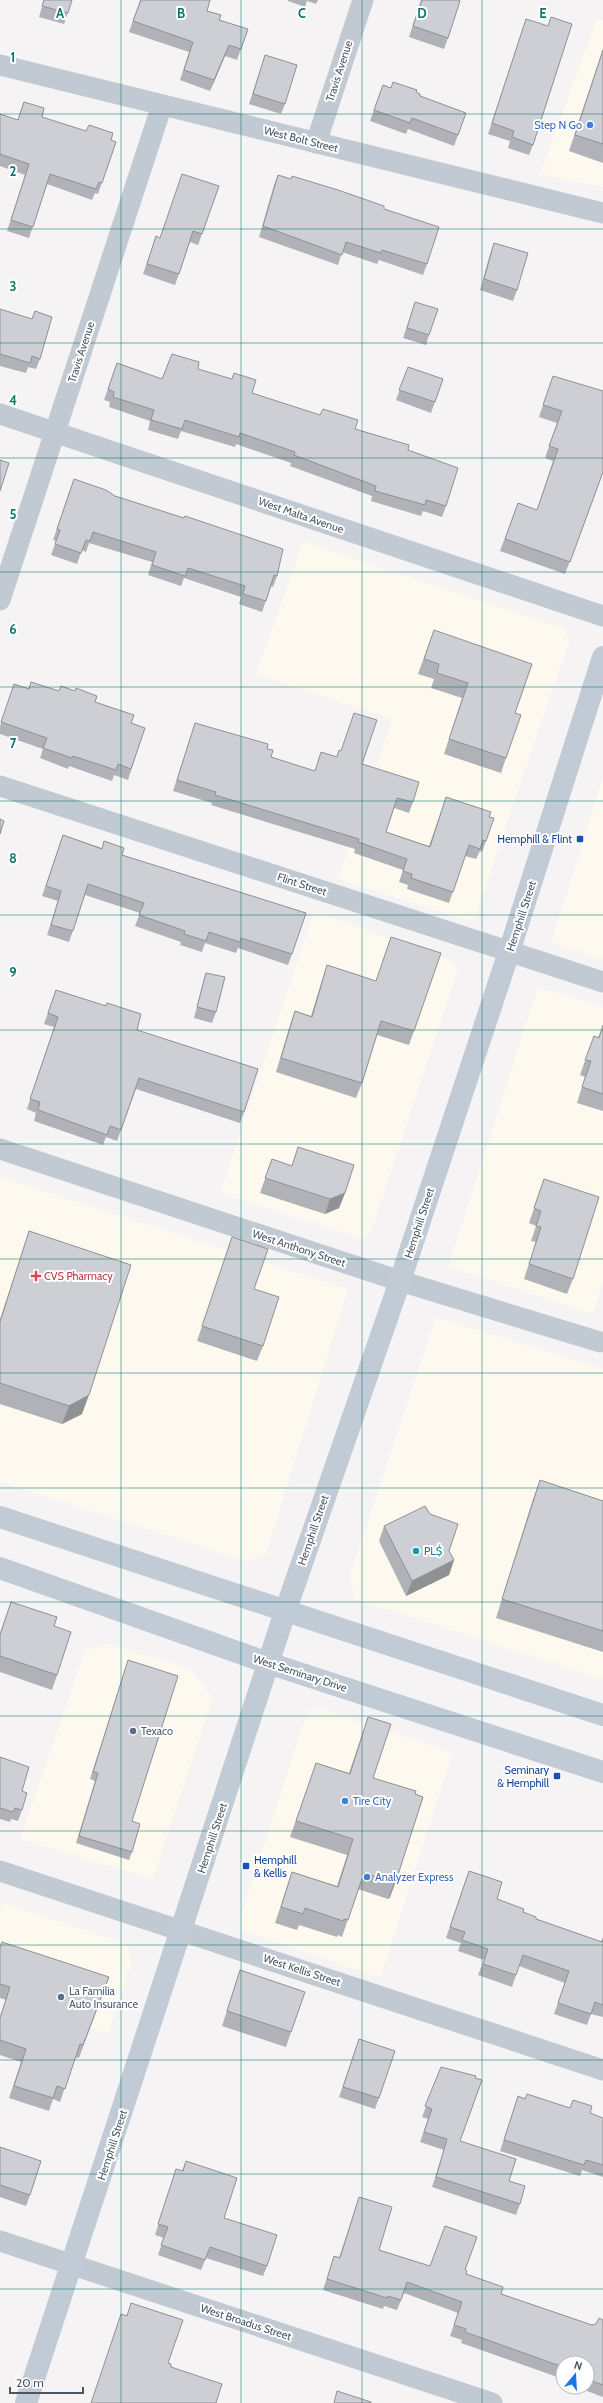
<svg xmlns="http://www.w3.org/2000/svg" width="603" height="2403" font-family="Cabin,sans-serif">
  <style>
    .commercial { fill: #fdf9ef }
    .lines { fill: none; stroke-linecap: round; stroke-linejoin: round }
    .street { stroke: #c1cad2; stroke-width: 21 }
    .secondary { stroke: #c1cbd6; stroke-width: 22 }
    .wall { fill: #b0b2b7 }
    .shaded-wall { fill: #909195 }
    .building { fill: #cdcfd5; stroke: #909195 }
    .grid { fill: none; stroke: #0f766e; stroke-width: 1; stroke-opacity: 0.55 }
    .shop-dot { fill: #3f7fe0; stroke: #fff; stroke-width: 1.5 }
    .transit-dot { fill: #1a4fb4; stroke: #fff; stroke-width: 1.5 }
    .health-dot { fill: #e0444e; stroke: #fff; stroke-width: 1.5 }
    .culture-dot { fill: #0f9aa8; stroke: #fff; stroke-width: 1.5 }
    .service-dot { fill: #5c6f8a; stroke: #fff; stroke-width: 1.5 }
    .labels { text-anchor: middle; stroke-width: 4; stroke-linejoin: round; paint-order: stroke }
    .street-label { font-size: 11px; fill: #4a5661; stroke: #fff }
    .shop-label { font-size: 11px; fill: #366cbe; stroke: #fff; text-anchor: start }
    .transit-label { font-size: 11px; fill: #164399; stroke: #fff; text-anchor: end }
    .health-label { font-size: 11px; fill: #be3a42; stroke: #fff; text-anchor: start }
    .culture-label { font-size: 11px; fill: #0d838f; stroke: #fff; text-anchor: start }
    .service-label { font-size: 11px; fill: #4e5e75; stroke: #fff; text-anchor: start }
    .grid-label { font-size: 13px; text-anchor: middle; font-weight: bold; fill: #0f766e; stroke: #fff; stroke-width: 4; stroke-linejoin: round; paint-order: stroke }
  </style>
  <rect width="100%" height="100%" fill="#f5f3f3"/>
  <g class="commercial">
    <polygon points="597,18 603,20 603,187 540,174"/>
    <polygon points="303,542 565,629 569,642 475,917 469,921 338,879 392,719 256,674"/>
    <polygon points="603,777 603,959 551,943"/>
    <polygon points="314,911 454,962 458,970 372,1230 363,1239 220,1193"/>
    <polygon points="538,987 603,1007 603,1282 593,1314 448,1267"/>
    <polygon points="0,1177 348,1289 266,1554 247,1561 0,1482"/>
    <polygon points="436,1317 603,1369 603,1679 355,1599 349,1577"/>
    <polygon points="107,1644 192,1670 213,1698 153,1879 20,1839 85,1650"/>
    <polygon points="317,1707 453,1753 380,1978 243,1931 240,1919 307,1713"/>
    <polygon points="3,1903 128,1944 131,1964 108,2034 0,1999 0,1910"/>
  </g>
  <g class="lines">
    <g class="street">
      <polyline points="0,65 603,213"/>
      <polyline points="316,143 363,0"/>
      <polyline points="0,414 603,616"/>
      <polyline points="0,600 162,105"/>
      <polyline points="0,786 603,982"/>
      <polyline points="0,1149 400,1281 600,1342"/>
      <polyline points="0,1871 603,2070"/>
      <polyline points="0,2241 492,2403"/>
    </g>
    <g class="secondary">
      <polyline points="0,1517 603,1715"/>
      <polyline points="0,1568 268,1663 603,1772"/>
      <polyline points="26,2403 285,1612 400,1281 509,952 603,657"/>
    </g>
  </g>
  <g class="wall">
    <polygon points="44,0 72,0 64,24 39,17"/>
    <polygon points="140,0 207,11 219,20 248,29 237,60 225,56 210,91 180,80 189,52 129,32"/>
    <polygon points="288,0 318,0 316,4 307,1 305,7 288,1"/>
    <polygon points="421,0 458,0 448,38 444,49 409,37"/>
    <polygon points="526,19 533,145 529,155 508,148 510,141 488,134"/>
    <polygon points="603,49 603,163 569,151"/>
    <polygon points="265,55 285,104 281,114 249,104"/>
    <polygon points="383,85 391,88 416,92 420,96 466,113 454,146 408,129 406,134 370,121"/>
    <polygon points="24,102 42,117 116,142 98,194 95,193 92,200 47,184 29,238 7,231 25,175 0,166 0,114 18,120"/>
    <polygon points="278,175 384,209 427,264 423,275 379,260 377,264 342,252 338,265 259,237 274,185"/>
    <polygon points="219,186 198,245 190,242 175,285 143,274 156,236 160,238"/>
    <polygon points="494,243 517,290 513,301 480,290 490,254"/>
    <polygon points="415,302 429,335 426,345 403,338"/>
    <polygon points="0,309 32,319 35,311 40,359 36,369 28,367 26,373 0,366"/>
    <polygon points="117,363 162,379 198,369 252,393 355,429 408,450 446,506 442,517 423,511 421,516 371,501 372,496 290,466 291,463 236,444 235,447 181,431 178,439 148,430 150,421 109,407 110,402 104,400"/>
    <polygon points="408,367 443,379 431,413 396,400"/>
    <polygon points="553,376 603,472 565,574 500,551 518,503 537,510 553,461 545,458 557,423 539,417"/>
    <polygon points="70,490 115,496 277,576 273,587 271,586 262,612 239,604 241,597 184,578 181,586 148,575 152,562 89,543 86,552 82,550 77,564 51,555 56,541 53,540"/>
    <polygon points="434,630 515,713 506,758 501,773 444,754 462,698 431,688 434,679 418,674"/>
    <polygon points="29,689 95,702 131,723 145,728 128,780 114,775 112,781 69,766 68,769 40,758 43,749 0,734 0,726 11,694"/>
    <polygon points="195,723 267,749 271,757 315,771 321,752 336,757 362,764 413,802 409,813 394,808 386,832 429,846 446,797 489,817 486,841 482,852 480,851 476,859 465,856 449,903 407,889 408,885 399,882 403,870 354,853 355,849 211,805 212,803 173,791"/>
    <polygon points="63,835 102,848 122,855 292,954 288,965 238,948 236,953 205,943 202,952 180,945 181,942 135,926 140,913 85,895 69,942 47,935 58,901 42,896"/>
    <polygon points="391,937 414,1031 409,1045 377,1035 362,1083 356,1098 276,1072 290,1025 295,1011 311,1016 322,980 327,965 376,981"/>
    <polygon points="206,973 216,1012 212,1023 194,1018 203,983"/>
    <polygon points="56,990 137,1030 244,1112 240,1123 136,1089 117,1141 106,1137 103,1145 34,1121 36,1113 27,1109 54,1027 44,1024"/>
    <polygon points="603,1025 603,1111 577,1103 585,1077 580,1075 588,1052 594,1036 598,1038"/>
    <polygon points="298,1147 345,1193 339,1208 325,1214 260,1193 272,1159 292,1166"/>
    <polygon points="544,1179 573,1279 567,1294 524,1279 536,1242 531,1241 536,1226 529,1223"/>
    <polygon points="29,1231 82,1414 62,1424 0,1404 0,1319 23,1250"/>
    <polygon points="232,1237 254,1289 263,1346 257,1361 197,1341"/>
    <polygon points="540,1480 603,1501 603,1652 496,1618 533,1499"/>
    <polygon points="384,1526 449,1551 454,1560 449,1575 406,1596 379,1541"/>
    <polygon points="11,1602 54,1626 57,1675 52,1690 0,1672 0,1633"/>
    <polygon points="128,1660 132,1852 129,1860 76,1843 95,1781 90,1779"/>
    <polygon points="368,1717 373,1778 423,1797 390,1897 388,1899 358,1889 342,1937 338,1935 337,1937 299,1925 297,1930 275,1923 292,1872 337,1886 347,1855 290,1837 316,1763 349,1773"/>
    <polygon points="0,1757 22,1791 22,1810 18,1821 11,1819 10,1822 0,1819"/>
    <polygon points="465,1882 536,1919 601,1942 603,1937 603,2017 591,2014 587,2025 554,2014 565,1983 519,1966 512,1987 478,1975 484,1960 458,1951 461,1943 446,1938"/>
    <polygon points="0,1947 109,1977 79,2058 75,2057 60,2102 53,2099 49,2111 9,2098 21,2062 0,2055 0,2017 6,2000 0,1998"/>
    <polygon points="240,1970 291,2032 286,2047 222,2026"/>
    <polygon points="359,2039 379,2098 375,2109 339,2097"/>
    <polygon points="441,2067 460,2141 509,2181 520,2204 516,2215 432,2187 444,2150 420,2142 428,2119 422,2117"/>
    <polygon points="518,2096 525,2099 570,2108 590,2113 603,2118 603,2177 582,2170 580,2176 500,2151"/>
    <polygon points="0,2147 30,2195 26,2206 0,2197"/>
    <polygon points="186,2161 224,2218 267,2266 263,2276 206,2258 201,2270 158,2255 164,2238 155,2235 176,2169 182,2171"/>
    <polygon points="359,2197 379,2250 430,2266 465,2270 466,2274 501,2294 592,2325 596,2324 603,2320 603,2397 576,2387 587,2387 587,2363 563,2363 563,2379 461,2343 462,2340 450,2336 458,2313 404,2293 397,2310 384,2306 383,2309 323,2290 334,2256 339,2258"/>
  </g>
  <g class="shaded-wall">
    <polygon points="229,45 225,56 210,91 214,80"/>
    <polygon points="345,1193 339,1208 325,1214 330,1199"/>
    <polygon points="89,1395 82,1414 62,1424 69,1406"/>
    <polygon points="454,1560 449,1575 406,1596 412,1581"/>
    <polygon points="396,1881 390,1897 388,1899 394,1883"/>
  </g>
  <g class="building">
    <polygon points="44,0 72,0 68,13 42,6"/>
    <polygon points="141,0 210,0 207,11 221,15 219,20 248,29 241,49 229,45 214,80 184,70 193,42 133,21"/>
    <polygon points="422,0 458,0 460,1 448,38 413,26"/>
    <polygon points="551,17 572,24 533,145 512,137 514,131 492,123 526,19 548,26"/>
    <polygon points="603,50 603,144 575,135"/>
    <polygon points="265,55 297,65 285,104 253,94"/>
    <polygon points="393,82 417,90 416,92 420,94 420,96 466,113 458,135 412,118 410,123 374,110 383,85 391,88"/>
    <polygon points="24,102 44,108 42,117 86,131 89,125 113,133 111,140 116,142 102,183 99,182 96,189 50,174 33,227 11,220 29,164 0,154 0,114 18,120"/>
    <polygon points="182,174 219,186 202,234 193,231 179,274 147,264 156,236 160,238"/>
    <polygon points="278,175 291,179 292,176 338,190 384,206 384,209 439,227 427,264 382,250 381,253 346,242 342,255 263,226"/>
    <polygon points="494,243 528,253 517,290 484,279"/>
    <polygon points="415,302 438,309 429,335 407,328"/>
    <polygon points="0,309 32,319 35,311 52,317 40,359 32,356 30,363 0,354"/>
    <polygon points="172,354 199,362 198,369 232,379 234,373 256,380 252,393 320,415 323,409 358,420 355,429 409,445 408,450 458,468 446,506 426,500 425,505 375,491 376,486 294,455 295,452 240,433 239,437 185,420 182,429 151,420 154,410 113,397 114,392 108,389 117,363 162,379"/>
    <polygon points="408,367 443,379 435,402 399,390"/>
    <polygon points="553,376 603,391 603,472 570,562 505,539 518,503 537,510 558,449 549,446 562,411 543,405"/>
    <polygon points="0,460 9,463 0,491"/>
    <polygon points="74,479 106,490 115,496 184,518 185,516 283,549 277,576 274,575 266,601 243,594 245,586 188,568 185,576 152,565 156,552 93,532 90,541 86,540 81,553 55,544 60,530 57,529"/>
    <polygon points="434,630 532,664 515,713 521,715 506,758 449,739 468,683 437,673 439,664 424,659"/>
    <polygon points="31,682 59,691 61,686 75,691 76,688 97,696 95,702 134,715 131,723 145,728 131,769 118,764 116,770 73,756 72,758 43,748 47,738 1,722 14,684 29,689"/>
    <polygon points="354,713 377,720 362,764 419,782 413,802 397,798 386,832 430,847 446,797 491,812 489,817 494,818 486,841 483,840 480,849 469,845 453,892 411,878 412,874 403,871 407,859 358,842 359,839 215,795 216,792 177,780 195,723 268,744 267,749 273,750 271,757 315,771 321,752 337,757 339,750 341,751"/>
    <polygon points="0,819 4,821 0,834"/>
    <polygon points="63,835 102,849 104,841 124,848 122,855 306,913 292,954 241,938 240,942 209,932 206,941 184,934 185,931 139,915 144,903 88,884 73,931 51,925 61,891 46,886"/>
    <polygon points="391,937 441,953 414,1031 381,1021 362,1083 281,1058 295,1011 312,1017 327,965 376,981"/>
    <polygon points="206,973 225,977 216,1012 197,1007"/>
    <polygon points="56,990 106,1006 107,1003 141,1014 137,1030 258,1069 244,1112 139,1078 121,1130 110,1126 107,1135 38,1110 40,1102 30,1099 58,1017 48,1013"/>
    <polygon points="603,1025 603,1094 582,1087 591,1061 585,1060 594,1036 599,1038"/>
    <polygon points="298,1147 354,1165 345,1193 330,1199 265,1178 272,1159 292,1166"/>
    <polygon points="544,1179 599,1197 573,1279 529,1264 541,1227 536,1226 541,1211 534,1208"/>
    <polygon points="29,1231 131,1265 89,1395 69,1406 0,1383 0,1322"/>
    <polygon points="232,1237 268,1249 254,1289 279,1297 263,1346 202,1326"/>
    <polygon points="540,1480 603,1501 603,1631 502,1599"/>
    <polygon points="425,1506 430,1514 458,1524 449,1551 454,1560 412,1581 384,1526"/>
    <polygon points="11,1602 57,1617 54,1626 71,1632 57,1675 0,1656 0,1635"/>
    <polygon points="128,1660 178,1676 132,1821 140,1824 132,1852 79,1836 98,1773 93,1772"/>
    <polygon points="368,1717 391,1724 373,1778 416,1791 415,1794 423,1797 396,1881 394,1883 364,1873 348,1920 344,1919 343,1921 305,1908 303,1914 281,1907 292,1872 338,1887 353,1839 296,1821 316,1763 350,1774"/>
    <polygon points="0,1757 29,1767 22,1791 27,1793 22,1810 15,1808 13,1812 0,1808"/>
    <polygon points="469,1871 502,1882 497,1899 524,1909 523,1912 536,1917 536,1919 602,1942 603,1939 603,2005 595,2002 591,2014 558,2003 569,1971 523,1955 516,1975 483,1964 488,1949 462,1940 465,1932 450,1927"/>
    <polygon points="2,1942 109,1977 83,2045 80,2044 65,2089 57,2086 53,2098 14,2086 26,2049 0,2040 0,2018 10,1987 0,1984 0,1948"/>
    <polygon points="240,1970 305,1992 291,2032 227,2011"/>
    <polygon points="359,2039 395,2051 379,2098 343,2087"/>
    <polygon points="441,2067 476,2076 475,2078 482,2080 460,2141 516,2159 509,2181 525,2186 520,2204 436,2177 447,2139 424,2132 432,2109 425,2106"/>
    <polygon points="527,2094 570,2108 573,2100 592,2106 590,2113 603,2118 603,2165 586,2160 584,2165 504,2140 518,2096 525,2099"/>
    <polygon points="0,2147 41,2161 30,2195 0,2185"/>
    <polygon points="186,2161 237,2178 224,2218 277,2235 267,2266 210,2247 205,2260 161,2245 168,2227 158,2224 176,2169 183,2171"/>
    <polygon points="359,2197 392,2207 379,2250 430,2266 445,2226 477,2237 465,2270 467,2271 466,2274 503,2287 501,2294 592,2325 596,2324 599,2318 603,2320 603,2385 587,2379 587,2363 563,2363 563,2367 465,2332 466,2329 454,2325 462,2302 407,2282 401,2300 388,2296 387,2298 327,2279 334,2256 340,2258"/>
    <polygon points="131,2303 183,2320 168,2363 171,2364 171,2367 222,2384 216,2403 91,2403 121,2314 127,2316"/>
    <polygon points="337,2391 371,2402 371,2403 334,2403"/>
  </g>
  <path class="grid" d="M121,0V2403M241,0V2403M362,0V2403M482,0V2403M0,114H603M0,229H603M0,343H603M0,458H603M0,572H603M0,687H603M0,801H603M0,915H603M0,1030H603M0,1144H603M0,1259H603M0,1373H603M0,1488H603M0,1602H603M0,1716H603M0,1831H603M0,1945H603M0,2060H603M0,2174H603M0,2289H603"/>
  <g class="shop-dot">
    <circle cx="590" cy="125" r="4"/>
    <circle cx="345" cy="1801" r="4"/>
    <circle cx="367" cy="1877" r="4"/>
  </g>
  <g class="transit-dot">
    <rect x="576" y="835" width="8" height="8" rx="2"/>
    <rect x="553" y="1772" width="8" height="8" rx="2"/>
    <rect x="242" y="1862" width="8" height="8" rx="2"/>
  </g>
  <path class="health-dot" d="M34 1270h4v4h4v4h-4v4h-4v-4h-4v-4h4z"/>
  <circle class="culture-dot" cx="416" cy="1551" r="4"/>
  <g class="service-dot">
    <circle cx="133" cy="1731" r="4"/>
    <circle cx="61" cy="1997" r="4"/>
  </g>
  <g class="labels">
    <g class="street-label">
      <text transform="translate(339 71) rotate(-72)" y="4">Travis Avenue</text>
      <text transform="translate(301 139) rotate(14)" y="4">West Bolt Street</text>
      <text transform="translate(81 352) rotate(-72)" y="4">Travis Avenue</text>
      <text transform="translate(301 515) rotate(19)" y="4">West Malta Avenue</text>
      <text transform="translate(302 884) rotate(18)" y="4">Flint Street</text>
      <text transform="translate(521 916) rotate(-72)" y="4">Hemphill Street</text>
      <text transform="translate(419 1223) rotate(-72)" y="4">Hemphill Street</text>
      <text transform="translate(299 1248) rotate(18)" y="4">West Anthony Street</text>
      <text transform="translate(313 1530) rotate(-71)" y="4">Hemphill Street</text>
      <text transform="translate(300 1673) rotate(18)" y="4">West Seminary Drive</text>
      <text transform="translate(212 1838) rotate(-72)" y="4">Hemphill Street</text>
      <text transform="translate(302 1970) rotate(18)" y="4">West Kellis Street</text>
      <text transform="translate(112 2145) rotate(-72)" y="4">Hemphill Street</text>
      <text transform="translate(246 2322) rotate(18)" y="4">West Broadus Street</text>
    </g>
    <g class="shop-label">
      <text x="582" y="129" text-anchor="end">Step N Go</text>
      <text x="353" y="1805">Tire City</text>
      <text x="375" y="1881">Analyzer Express</text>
    </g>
    <g class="transit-label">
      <text x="572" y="843">Hemphill &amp; Flint</text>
      <text x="549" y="1774">Seminary<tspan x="549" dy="13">&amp; Hemphill</tspan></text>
      <text x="254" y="1864" text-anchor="start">Hemphill<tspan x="254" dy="13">&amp; Kellis</tspan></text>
    </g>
    <g class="health-label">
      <text x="44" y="1280">CVS Pharmacy</text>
    </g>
    <g class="culture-label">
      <text x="424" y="1555">PL$</text>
    </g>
    <g class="service-label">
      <text x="141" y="1735">Texaco</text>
      <text x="69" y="1995">La Familia<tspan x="69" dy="13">Auto Insurance</tspan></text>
    </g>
  </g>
  <g class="grid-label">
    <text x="60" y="18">A</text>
    <text x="181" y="18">B</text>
    <text x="302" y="18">C</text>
    <text x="422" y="18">D</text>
    <text x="543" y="18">E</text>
    <text x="13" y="62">1</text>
    <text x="13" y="176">2</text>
    <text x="13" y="291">3</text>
    <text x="13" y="405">4</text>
    <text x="13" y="519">5</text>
    <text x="13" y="634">6</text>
    <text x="13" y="748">7</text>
    <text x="13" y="863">8</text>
    <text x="13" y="977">9</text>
  </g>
  <g transform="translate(575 2375) rotate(18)"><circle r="19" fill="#ffffff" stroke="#b7bbc0"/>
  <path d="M0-3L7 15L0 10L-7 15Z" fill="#1a73e8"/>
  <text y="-6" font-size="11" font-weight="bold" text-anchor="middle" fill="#4a5661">N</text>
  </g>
  <path d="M10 2387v6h73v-6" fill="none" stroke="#4a5661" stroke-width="2"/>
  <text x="16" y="2387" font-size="12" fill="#4a5661" stroke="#ffffff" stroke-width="3" paint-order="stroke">20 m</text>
</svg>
